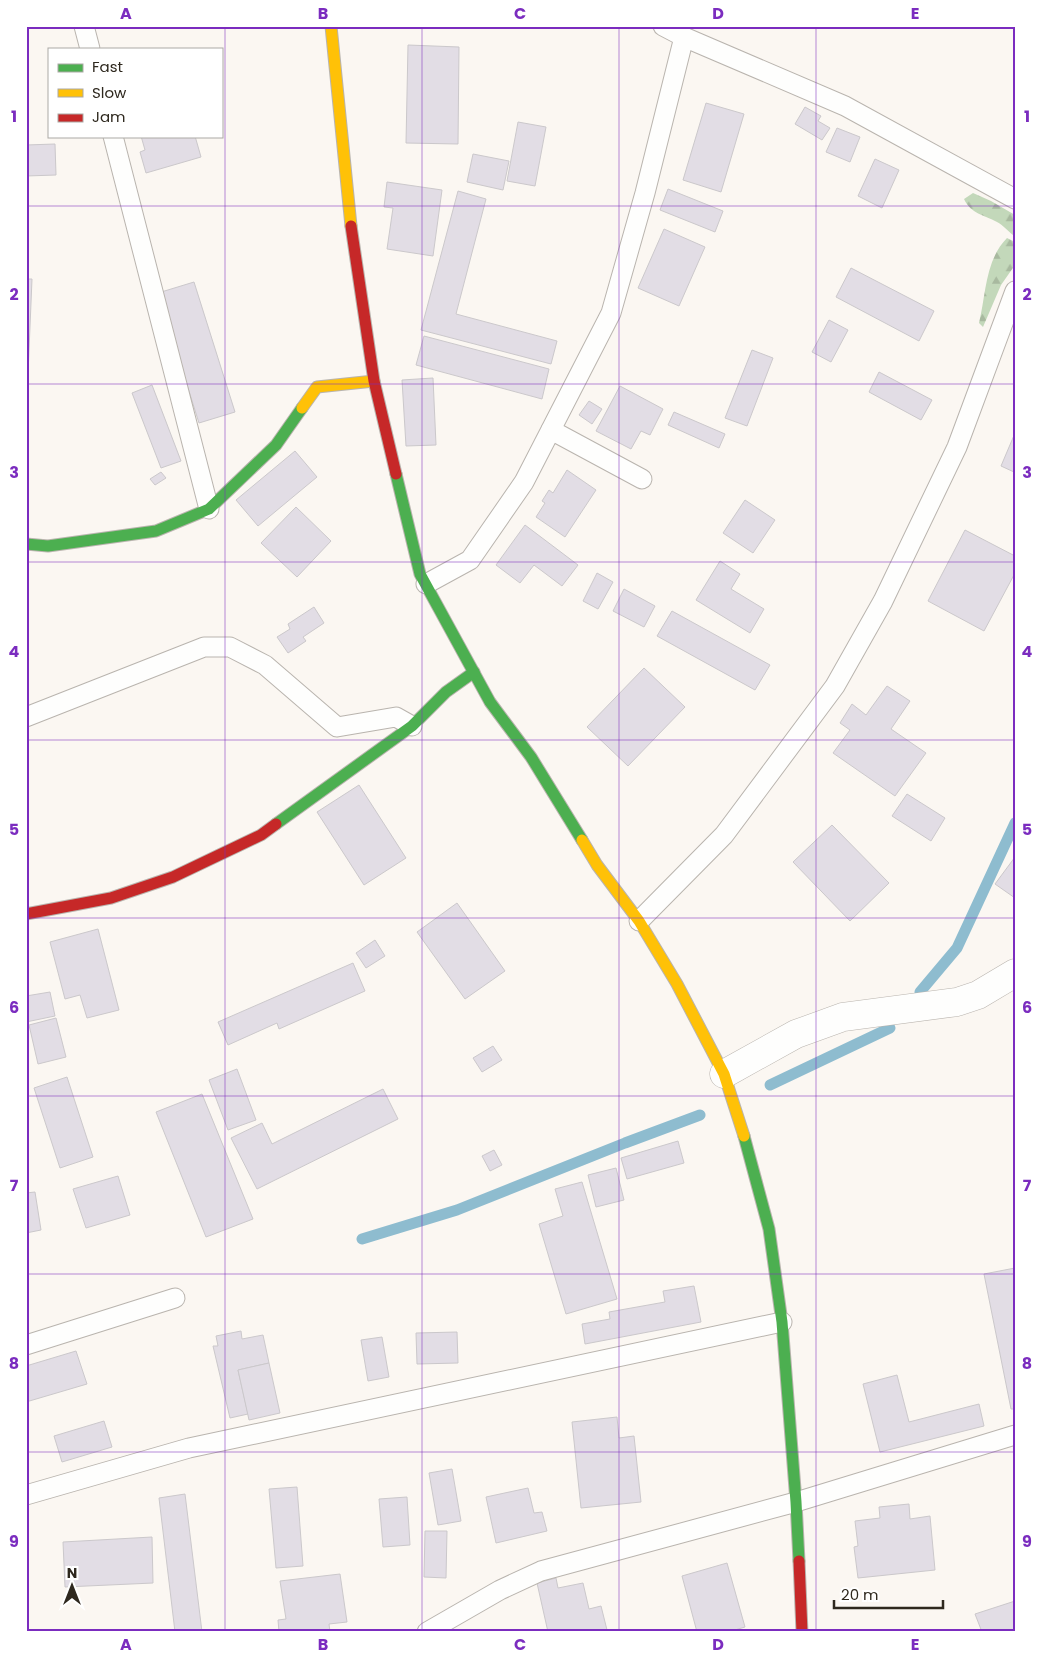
<svg xmlns="http://www.w3.org/2000/svg" width="1041" height="1658" font-family="Poppins,sans-serif">
  <style>
    .forest { fill: url(#forest-firs) }
    .lines { fill: none; stroke-linecap: round; stroke-linejoin: round }
    .stream { stroke: #8ebccf; stroke-width: 11 }
    .building { fill: #e2dde5; stroke: #cbc8cb }
    .lane-casing { stroke: #b9b4ae; stroke-width: 21 }
    .street-casing { stroke: #b9b4ae; stroke-width: 29 }
    .fast-casing { stroke: #b9b4ae; stroke-width: 13 }
    .slow-casing { stroke: #b9b4ae; stroke-width: 13 }
    .jam-casing { stroke: #b9b4ae; stroke-width: 13 }
    .lane { stroke: #fefefd; stroke-width: 19 }
    .street { stroke: #fefefd; stroke-width: 28 }
    .fast { stroke: #4caf50; stroke-width: 11 }
    .slow { stroke: #ffc107; stroke-width: 11 }
    .jam { stroke: #c62828; stroke-width: 11 }
    .grid { fill: none; stroke: #7b2cbf; stroke-width: 1; stroke-opacity: 0.55 }
    .neatline { fill: none; stroke: #7b2cbf; stroke-width: 2 }
    .grid-label { font-size: 16px; text-anchor: middle; font-weight: bold; fill: #7b2cbf }
  </style>
  <defs>
    <pattern id="forest-firs" width="22" height="20" patternUnits="userSpaceOnUse" patternTransform="scale(1.25)"><rect width="22" height="20" fill="#c3d8ba"/><path d="M5 1l3.5 6h-7zM16 11l3.5 6h-7z" fill="#a8b99f"/></pattern>
  </defs>
  <rect width="100%" height="100%" fill="#fbf7f2"/>
  <g class="forest">
    <path d="M973,193L991,201L1015,215V235H1013C1008,231 1003,225 997,222C984,215 971,214 964,199Z"/>
    <path d="M1007,238L1015,242V265L1001,285L983,327L979,323C986,295 985,260 1007,238Z"/>
  </g>
  <g class="lines">
    <g class="stream">
      <polyline points="920,992 957,948 1015,823"/>
      <polyline points="770,1085 890,1028"/>
      <polyline points="362,1239 457,1210 625,1143 700,1115"/>
    </g>
  </g>
  <g class="building">
    <polygon points="408,45 459,47 458,144 406,143"/>
    <polygon points="706,103 744,114 721,192 683,180"/>
    <polygon points="805,107 821,116 818,121 830,128 822,140 795,124"/>
    <polygon points="518,122 546,127 535,186 507,181"/>
    <polygon points="837,128 860,137 850,162 826,152"/>
    <polygon points="141,136 195,136 201,157 146,173 140,152 145,150"/>
    <polygon points="55,144 56,175 26,176 26,145"/>
    <polygon points="473,154 509,161 503,190 467,182"/>
    <polygon points="875,159 899,170 882,208 858,196"/>
    <polygon points="387,182 442,190 433,256 387,249 393,208 384,207"/>
    <polygon points="668,189 723,211 715,232 660,210"/>
    <polygon points="458,191 486,199 456,314 557,341 551,364 421,330"/>
    <polygon points="664,229 705,247 679,306 638,288"/>
    <polygon points="851,268 934,311 919,341 836,297"/>
    <polygon points="26,279 32,279 28,374 26,374"/>
    <polygon points="194,282 235,412 199,423 158,293"/>
    <polygon points="829,320 848,330 831,362 812,352"/>
    <polygon points="424,336 549,369 542,399 416,365"/>
    <polygon points="752,350 773,358 747,426 725,418"/>
    <polygon points="879,372 932,400 921,420 869,392"/>
    <polygon points="433,378 436,445 406,446 402,380"/>
    <polygon points="152,385 181,461 161,468 132,393"/>
    <polygon points="620,386 663,409 650,435 641,431 631,449 596,431"/>
    <polygon points="589,401 602,409 592,424 579,415"/>
    <polygon points="674,412 725,434 719,448 668,425"/>
    <polygon points="1015,433 1015,472 1014,472 1001,466"/>
    <polygon points="295,451 317,477 258,526 236,500"/>
    <polygon points="567,470 596,490 565,537 536,517 545,503 542,501 549,490 553,493"/>
    <polygon points="161,472 166,478 155,485 150,479"/>
    <polygon points="745,500 775,520 753,553 723,533"/>
    <polygon points="296,507 331,541 297,577 261,543"/>
    <polygon points="525,525 578,565 562,586 534,565 520,583 496,565"/>
    <polygon points="965,530 1015,556 1015,573 984,631 928,601"/>
    <polygon points="720,561 740,574 731,589 764,609 750,633 696,600"/>
    <polygon points="597,573 613,582 598,609 583,601"/>
    <polygon points="624,589 655,606 644,627 613,611"/>
    <polygon points="314,607 324,623 303,637 306,641 288,653 277,637 290,629 288,624"/>
    <polygon points="672,611 770,665 755,690 657,636"/>
    <polygon points="644,668 685,707 628,766 587,727"/>
    <polygon points="887,686 910,701 891,729 926,753 895,796 833,753 850,730 840,723 852,704 866,715"/>
    <polygon points="359,785 406,858 364,885 317,812"/>
    <polygon points="907,794 945,818 931,841 892,816"/>
    <polygon points="832,825 889,883 850,921 793,862"/>
    <polygon points="1015,857 1015,898 995,884"/>
    <polygon points="457,903 505,971 465,999 417,932"/>
    <polygon points="98,929 119,1010 87,1018 80,995 65,999 50,942"/>
    <polygon points="375,940 385,956 366,968 356,953"/>
    <polygon points="353,963 365,991 279,1029 277,1023 228,1045 218,1022"/>
    <polygon points="50,992 55,1016 26,1022 26,996"/>
    <polygon points="56,1018 66,1057 38,1064 29,1025"/>
    <polygon points="493,1046 502,1060 482,1072 473,1058"/>
    <polygon points="237,1069 256,1120 228,1130 209,1080"/>
    <polygon points="67,1077 93,1157 60,1168 34,1088"/>
    <polygon points="383,1089 398,1119 257,1189 231,1138 262,1123 272,1144"/>
    <polygon points="202,1094 253,1219 206,1237 156,1112"/>
    <polygon points="678,1141 684,1163 627,1179 621,1158"/>
    <polygon points="494,1150 502,1165 490,1171 482,1156"/>
    <polygon points="616,1168 624,1200 596,1207 588,1175"/>
    <polygon points="118,1176 130,1215 86,1228 73,1189"/>
    <polygon points="582,1182 617,1299 566,1314 539,1224 563,1216 555,1189"/>
    <polygon points="35,1192 41,1230 26,1233 26,1193"/>
    <polygon points="1015,1268 1015,1409 1011,1409 984,1274"/>
    <polygon points="694,1286 701,1322 585,1344 582,1324 610,1319 609,1312 665,1302 663,1291"/>
    <polygon points="241,1331 242,1339 263,1335 269,1363 238,1370 248,1414 230,1418 213,1346 218,1346 216,1336"/>
    <polygon points="457,1332 458,1363 417,1364 416,1333"/>
    <polygon points="382,1337 389,1377 368,1381 361,1340"/>
    <polygon points="76,1351 87,1384 26,1402 26,1366"/>
    <polygon points="269,1363 280,1413 249,1420 238,1370"/>
    <polygon points="897,1375 909,1422 979,1404 984,1426 880,1452 863,1384"/>
    <polygon points="617,1417 619,1438 634,1436 641,1502 581,1508 572,1422"/>
    <polygon points="104,1421 112,1447 62,1462 54,1436"/>
    <polygon points="452,1469 461,1521 438,1525 429,1473"/>
    <polygon points="297,1487 303,1566 276,1568 269,1489"/>
    <polygon points="528,1488 534,1513 542,1512 547,1531 496,1543 486,1497"/>
    <polygon points="185,1494 202,1632 175,1632 159,1498"/>
    <polygon points="407,1497 410,1545 383,1547 379,1499"/>
    <polygon points="909,1504 910,1519 930,1516 935,1570 858,1578 854,1547 858,1546 855,1521 880,1518 879,1507"/>
    <polygon points="425,1531 447,1531 446,1578 424,1577"/>
    <polygon points="152,1537 153,1583 65,1587 63,1542"/>
    <polygon points="727,1563 745,1627 728,1632 697,1632 682,1576"/>
    <polygon points="340,1574 347,1622 329,1624 330,1632 279,1632 278,1620 286,1619 280,1581"/>
    <polygon points="556,1578 558,1588 583,1583 589,1609 601,1606 607,1630 600,1632 548,1632 537,1583"/>
    <polygon points="1015,1601 1015,1630 982,1632 975,1614"/>
  </g>
  <g class="lines">
    <g class="lane-casing">
      <g id="lane">
        <polyline points="84,26 90,49"/>
        <polyline points="663,26 684,37 845,106 1015,199"/>
        <polyline points="113,136 209,509"/>
        <polyline points="551,430 642,479"/>
        <polyline points="426,584 470,560 524,482 611,313 645,193 684,37"/>
        <polyline points="26,717 204,647 230,647 265,665 337,727 396,717 412,726"/>
        <polyline points="639,921 724,835 835,686 883,601 957,447 1015,291"/>
        <polyline points="26,1345 175,1298"/>
        <polyline points="26,1495 189,1448 782,1322"/>
        <polyline points="427,1632 500,1590 541,1571 796,1502 1015,1435"/>
      </g>
    </g>
    <g class="street-casing">
      <polyline id="street" points="724,1074 796,1034 843,1017 957,1002 978,995 1015,973"/>
    </g>
    <g class="fast-casing">
      <g id="fast">
        <polyline points="396,474 420,574 490,702 531,757 582,840"/>
        <polyline points="26,544 48,546 156,531 209,509 276,445 302,408"/>
        <polyline points="276,824 412,726 446,692 474,672"/>
        <polyline points="744,1136 769,1229 782,1322 796,1502 799,1561"/>
      </g>
    </g>
    <g class="slow-casing">
      <g id="slow">
        <polyline points="331,26 351,226"/>
        <polyline points="302,408 317,387 374,381"/>
        <polyline points="582,840 597,865 639,921 677,984 724,1074 744,1136"/>
      </g>
    </g>
    <g class="jam-casing">
      <g id="jam">
        <polyline points="351,226 374,381 396,474"/>
        <polyline points="26,914 111,898 173,877 261,835 276,824"/>
        <polyline points="799,1561 802,1632"/>
      </g>
    </g>
    <use href="#lane" class="lane"/>
    <use href="#street" class="street"/>
    <use href="#fast" class="fast"/>
    <use href="#slow" class="slow"/>
    <use href="#jam" class="jam"/>
  </g>
  <path class="grid" d="M225,26V1632M422,26V1632M619,26V1632M816,26V1632M26,206H1015M26,384H1015M26,562H1015M26,740H1015M26,918H1015M26,1096H1015M26,1274H1015M26,1452H1015"/>
  <rect width="1041" height="1658" fill="none" stroke="#ffffff" stroke-width="55"/>
  <rect x="48" y="48" width="175" height="90" fill="#ffffff" stroke="#aba9a5"/>
  <rect x="58" y="64" width="25" height="8" fill="#4caf50" stroke="#aba9a5"/>
  <text x="92" y="72" font-size="15" fill="#2e281e">Fast</text>
  <rect x="58" y="89" width="25" height="8" fill="#ffc107" stroke="#aba9a5"/>
  <text x="92" y="98" font-size="15" fill="#2e281e">Slow</text>
  <rect x="58" y="114" width="25" height="8" fill="#c62828" stroke="#aba9a5"/>
  <text x="92" y="122" font-size="15" fill="#2e281e">Jam</text>
  <g transform="translate(72 1586)" stroke="#ffffff" stroke-width="4" paint-order="stroke">
  <path d="M0-4L9 19L0 12L-9 19Z" fill="#2e281e"/>
  <text y="-8" font-size="14" font-weight="bold" text-anchor="middle" fill="#2e281e">N</text>
  </g>
  <path d="M834 1600v8h109v-8" fill="none" stroke="#2e281e" stroke-width="2.5"/>
  <text x="841" y="1600" font-size="15" fill="#2e281e" stroke="#ffffff" stroke-width="4" paint-order="stroke">20 m</text>
  <rect x="28" y="28" width="986" height="1602" class="neatline"/>
  <g class="grid-label">
    <text x="126" y="19">A</text>
    <text x="323" y="19">B</text>
    <text x="520" y="19">C</text>
    <text x="718" y="19">D</text>
    <text x="915" y="19">E</text>
    <text x="14" y="122">1</text>
    <text x="1027" y="122">1</text>
    <text x="14" y="300">2</text>
    <text x="1027" y="300">2</text>
    <text x="14" y="478">3</text>
    <text x="1027" y="478">3</text>
    <text x="14" y="657">4</text>
    <text x="1027" y="657">4</text>
    <text x="14" y="835">5</text>
    <text x="1027" y="835">5</text>
    <text x="14" y="1013">6</text>
    <text x="1027" y="1013">6</text>
    <text x="14" y="1191">7</text>
    <text x="1027" y="1191">7</text>
    <text x="14" y="1369">8</text>
    <text x="1027" y="1369">8</text>
    <text x="14" y="1547">9</text>
    <text x="1027" y="1547">9</text>
    <text x="126" y="1650">A</text>
    <text x="323" y="1650">B</text>
    <text x="520" y="1650">C</text>
    <text x="718" y="1650">D</text>
    <text x="915" y="1650">E</text>
  </g>
</svg>
